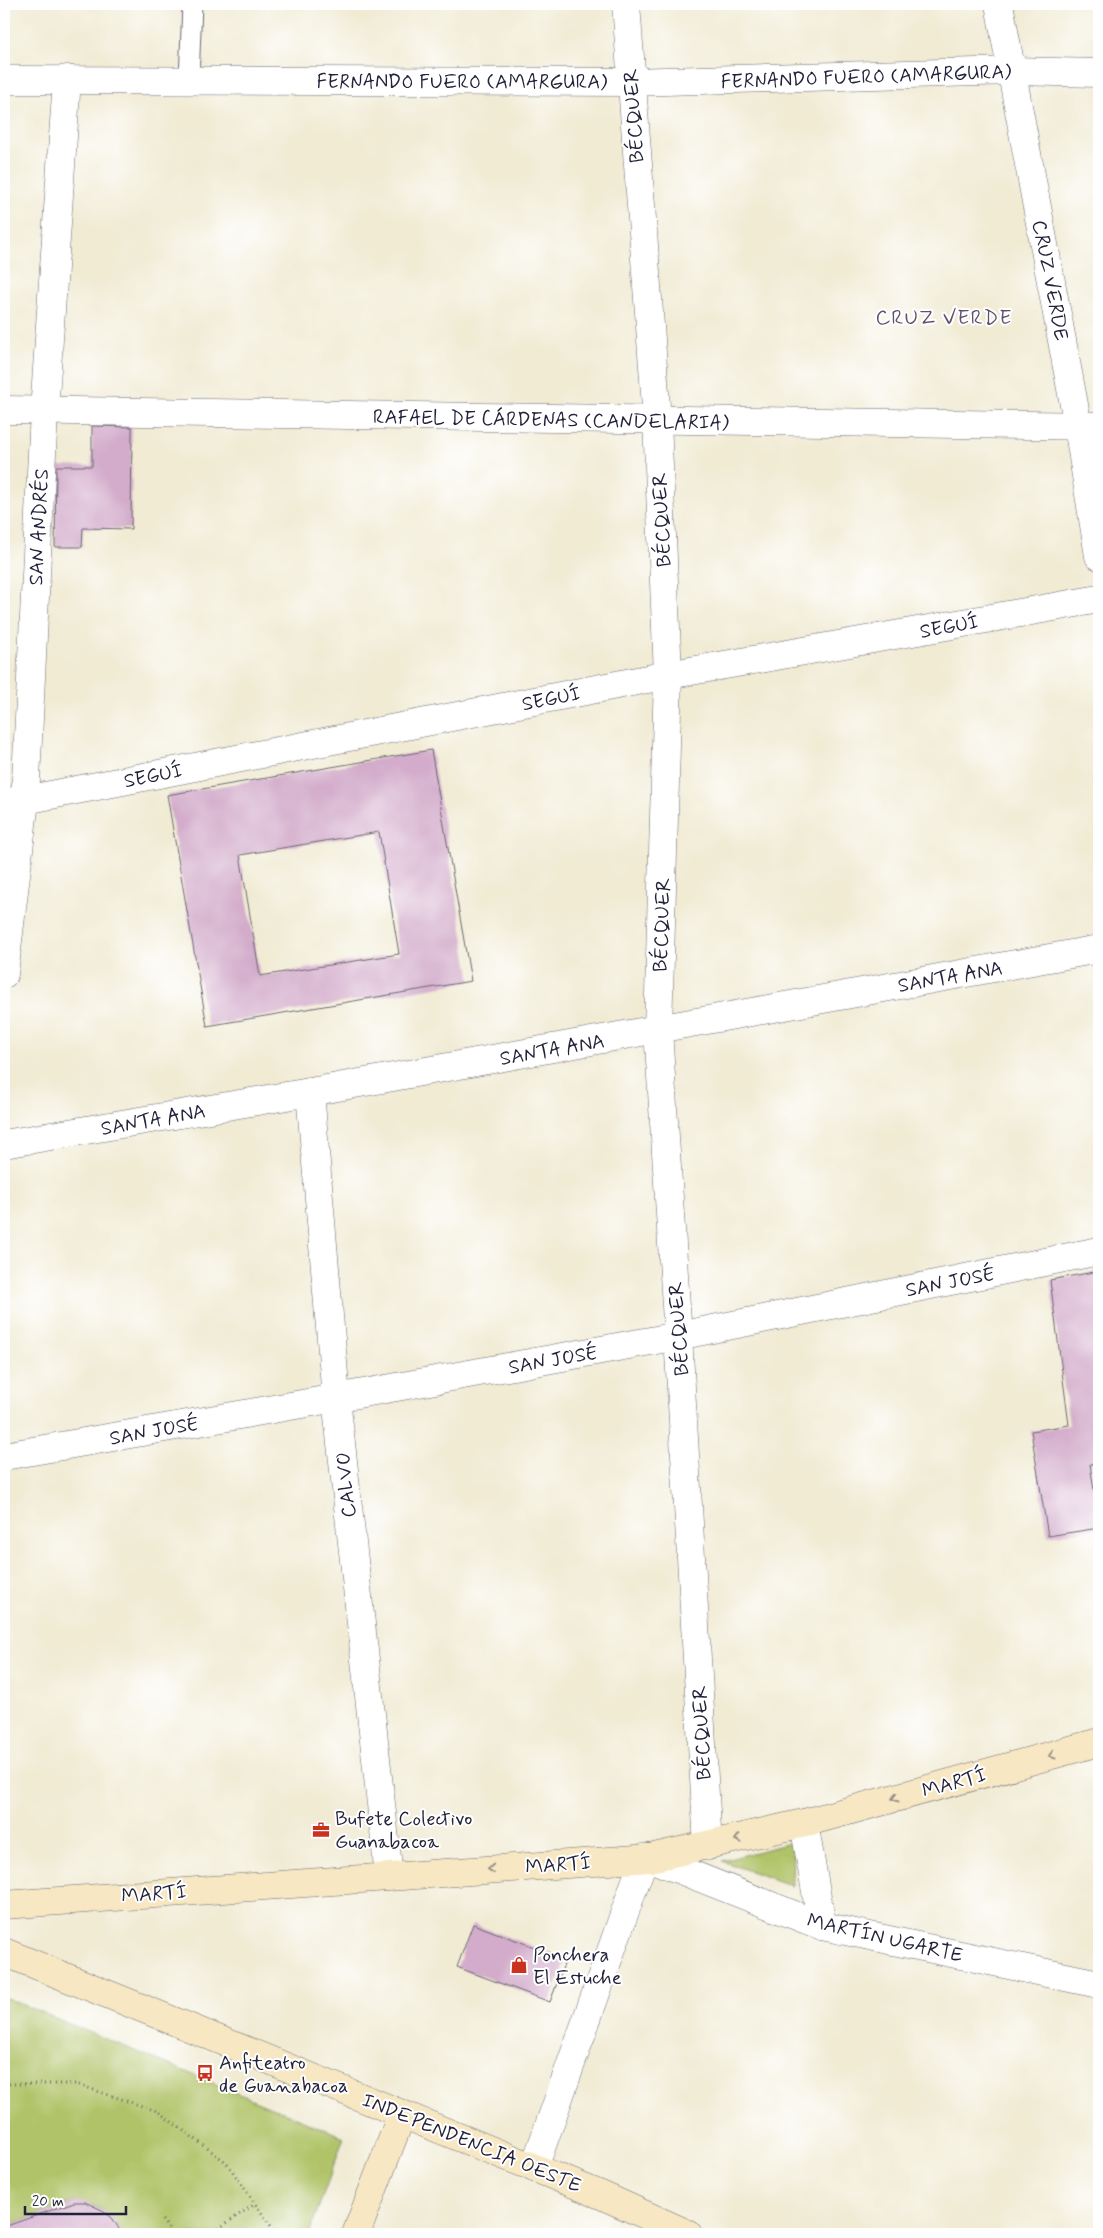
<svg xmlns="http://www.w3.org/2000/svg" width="1103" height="2238" font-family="Mynerve,sans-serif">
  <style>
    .green { fill: #b0c367; stroke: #697251 }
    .building { fill: #d3accb; fill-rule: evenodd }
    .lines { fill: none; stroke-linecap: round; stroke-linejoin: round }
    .lane-casing { stroke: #6a6871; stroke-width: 21 }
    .street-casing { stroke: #6a6871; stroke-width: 29 }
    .secondary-casing { stroke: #6a6871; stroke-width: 29 }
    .path { stroke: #6a6871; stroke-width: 3; stroke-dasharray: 1 4; stroke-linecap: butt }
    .lane { stroke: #fff; stroke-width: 19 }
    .street { stroke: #fff; stroke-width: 28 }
    .secondary { stroke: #f7e8c3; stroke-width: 28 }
    .oneway { stroke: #978f86 }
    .labels { text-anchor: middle; stroke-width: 4; stroke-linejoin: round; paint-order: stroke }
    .street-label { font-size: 20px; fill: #22223b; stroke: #fff }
    .poi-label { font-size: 20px; fill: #22223b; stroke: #fff; text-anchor: start }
    .neighbourhood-label { font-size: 21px; letter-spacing: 1px; fill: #60526d; stroke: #fff }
  </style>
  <rect width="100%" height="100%" fill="#fff"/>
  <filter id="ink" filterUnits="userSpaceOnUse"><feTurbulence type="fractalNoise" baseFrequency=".02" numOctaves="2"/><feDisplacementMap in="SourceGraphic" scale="10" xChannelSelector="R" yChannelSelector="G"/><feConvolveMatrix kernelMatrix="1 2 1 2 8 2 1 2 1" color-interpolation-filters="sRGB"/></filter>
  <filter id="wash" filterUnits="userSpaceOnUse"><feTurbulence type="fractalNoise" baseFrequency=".0096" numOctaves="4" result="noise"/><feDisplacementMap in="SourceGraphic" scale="20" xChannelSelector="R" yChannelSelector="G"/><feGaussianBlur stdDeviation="1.12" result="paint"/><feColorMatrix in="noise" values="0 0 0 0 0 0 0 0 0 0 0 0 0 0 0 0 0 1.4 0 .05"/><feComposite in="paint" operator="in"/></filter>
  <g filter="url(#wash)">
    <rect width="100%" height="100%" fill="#f1ebd4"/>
    <g class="green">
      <polygon points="793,1842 792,1886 722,1861"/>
      <path d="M4,1997L344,2137L309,2234H122C112,2214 98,2203 74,2202L4,2227Z"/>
    </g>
    <g id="blocks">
      <g class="building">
        <polygon points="92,426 132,427 131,529 83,528 82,547 55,547 56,466 92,466"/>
        <path d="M431,750L471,981L207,1026L167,795ZM379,832L399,954L260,976L240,855Z"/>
        <polygon points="1099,1271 1099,1462 1090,1464 1097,1510 1099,1510 1099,1528 1048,1536 1031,1431 1069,1425 1050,1280"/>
        <polygon points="473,1924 566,1959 550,2002 457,1967"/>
        <polygon points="74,2202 85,2202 104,2211 113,2219 122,2234 4,2234 4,2227"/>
      </g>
    </g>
  </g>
  <g filter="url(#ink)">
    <use href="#blocks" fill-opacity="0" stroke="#6a6871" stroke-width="1"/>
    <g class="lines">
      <g class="lane-casing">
        <polyline id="lane" points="189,80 192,4"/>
      </g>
      <g class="street-casing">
        <g id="street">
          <polyline points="626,4 657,420 668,675 658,1030 678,1336 708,1846"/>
          <polyline points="999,4 1078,426 1099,556"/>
          <polyline points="4,80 630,82 1012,71 1099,73"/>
          <polyline points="4,410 1099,426"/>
          <polyline points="4,802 25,800 668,675 1099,599"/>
          <polyline points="4,974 25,800 44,412 67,79"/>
          <polyline points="310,1092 336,1398 389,1876"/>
          <polyline points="4,1144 310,1092 1099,949"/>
          <polyline points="4,1456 336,1398 678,1336 1099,1251"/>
          <polyline points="804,1823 822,1926"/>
          <polyline points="650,1858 822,1926 1099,1984"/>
          <polyline points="534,2168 644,1858"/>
        </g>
      </g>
      <g class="secondary-casing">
        <g id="secondary">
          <polyline points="4,1905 650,1858 804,1823 1099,1742"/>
          <polyline points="4,1952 601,2195 688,2234"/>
          <polyline points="356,2234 402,2114"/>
        </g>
      </g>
      <g class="path">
        <polyline points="4,2084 76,2084 157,2111 226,2162 275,2232 280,2234"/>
        <polyline points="162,2220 173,2234"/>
        <polyline points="210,2234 255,2204"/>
      </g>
      <use href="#lane" class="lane"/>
      <use href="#street" class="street"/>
      <use href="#secondary" class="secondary"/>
    </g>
    <defs><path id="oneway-chevron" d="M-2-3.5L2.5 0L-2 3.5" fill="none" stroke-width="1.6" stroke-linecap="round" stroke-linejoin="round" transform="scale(1.25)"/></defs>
    <g class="oneway">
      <use href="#oneway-chevron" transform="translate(1052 1755) rotate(165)"/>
      <use href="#oneway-chevron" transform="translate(895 1798) rotate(165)"/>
      <use href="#oneway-chevron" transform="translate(738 1839) rotate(166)"/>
      <use href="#oneway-chevron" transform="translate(491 1869) rotate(176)"/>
    </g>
  </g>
  <defs>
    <g id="office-bare" transform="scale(1.35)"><path d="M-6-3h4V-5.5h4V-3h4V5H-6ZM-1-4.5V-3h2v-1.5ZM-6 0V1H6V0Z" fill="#c8321e" stroke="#fff" stroke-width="2.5" paint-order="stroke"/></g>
    <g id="shop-bare" transform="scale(1.35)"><path d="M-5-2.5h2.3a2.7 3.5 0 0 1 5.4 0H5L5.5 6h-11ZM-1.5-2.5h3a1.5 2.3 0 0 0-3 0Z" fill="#c8321e" stroke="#fff" stroke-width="2.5" paint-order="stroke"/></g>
    <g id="bus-bare" transform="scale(1.35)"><path d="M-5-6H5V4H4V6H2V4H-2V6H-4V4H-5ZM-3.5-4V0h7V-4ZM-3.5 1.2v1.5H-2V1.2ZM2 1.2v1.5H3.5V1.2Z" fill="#c8321e" stroke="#fff" stroke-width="2.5" paint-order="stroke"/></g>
  </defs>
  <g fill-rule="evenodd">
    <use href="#office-bare" x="321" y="1830"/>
    <use href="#shop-bare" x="519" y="1965"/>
    <use href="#bus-bare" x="205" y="2073"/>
  </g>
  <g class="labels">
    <g class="street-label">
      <text transform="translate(866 76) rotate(-2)" y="7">FERNANDO FUERO (AMARGURA)</text>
      <text x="462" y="88">FERNANDO FUERO (AMARGURA)</text>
      <text transform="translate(633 116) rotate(-94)" y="7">BÉCQUER</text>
      <text transform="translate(1051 280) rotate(79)" y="7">CRUZ VERDE</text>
      <text transform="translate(551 419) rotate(1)" y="7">RAFAEL DE CÁRDENAS (CANDELARIA)</text>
      <text transform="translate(661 520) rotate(-93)" y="7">BÉCQUER</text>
      <text transform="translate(38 527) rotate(-87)" y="7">SAN ANDRÉS</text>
      <text transform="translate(949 626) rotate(-10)" y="7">SEGUÍ</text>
      <text transform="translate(551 698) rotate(-11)" y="7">SEGUÍ</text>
      <text transform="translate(153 775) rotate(-11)" y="7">SEGUÍ</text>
      <text transform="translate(661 925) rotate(-88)" y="7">BÉCQUER</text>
      <text transform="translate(950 976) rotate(-10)" y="7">SANTA ANA</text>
      <text transform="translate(552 1049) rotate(-10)" y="7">SANTA ANA</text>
      <text transform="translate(153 1119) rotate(-10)" y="7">SANTA ANA</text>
      <text transform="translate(950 1281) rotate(-11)" y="7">SAN JOSÉ</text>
      <text transform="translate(678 1329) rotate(-94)" y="7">BÉCQUER</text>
      <text transform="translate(553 1359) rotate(-10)" y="7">SAN JOSÉ</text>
      <text transform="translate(154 1430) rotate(-10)" y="7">SAN JOSÉ</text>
      <text transform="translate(345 1485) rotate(-96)" y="7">CALVO</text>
      <text transform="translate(701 1733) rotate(-93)" y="7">BÉCQUER</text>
      <text transform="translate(954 1782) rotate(-15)" y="7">MARTÍ</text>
      <text transform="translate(558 1864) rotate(-4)" y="7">MARTÍ</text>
      <text transform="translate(154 1893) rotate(-4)" y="7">MARTÍ</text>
      <text transform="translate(885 1937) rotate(13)" y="7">MARTÍN UGARTE</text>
      <text transform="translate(472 2142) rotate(22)" y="7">INDEPENDENCIA OESTE</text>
    </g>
    <g class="poi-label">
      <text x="335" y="1825">Bufete Colectivo<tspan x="335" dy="23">Guanabacoa</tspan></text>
      <text x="533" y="1961">Ponchera<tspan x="533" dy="23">El Estuche</tspan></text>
      <text x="219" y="2069">Anfiteatro<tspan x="219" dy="23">de Guanabacoa</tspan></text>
    </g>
    <g class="neighbourhood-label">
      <text x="944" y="324">CRUZ VERDE</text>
    </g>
  </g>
  <rect width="1103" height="2238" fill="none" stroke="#fff" stroke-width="20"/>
  <path d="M25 2206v8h101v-8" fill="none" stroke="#22223b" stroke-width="2.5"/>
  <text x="32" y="2206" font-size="15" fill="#22223b" stroke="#ffffff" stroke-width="4" paint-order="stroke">20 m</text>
</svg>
